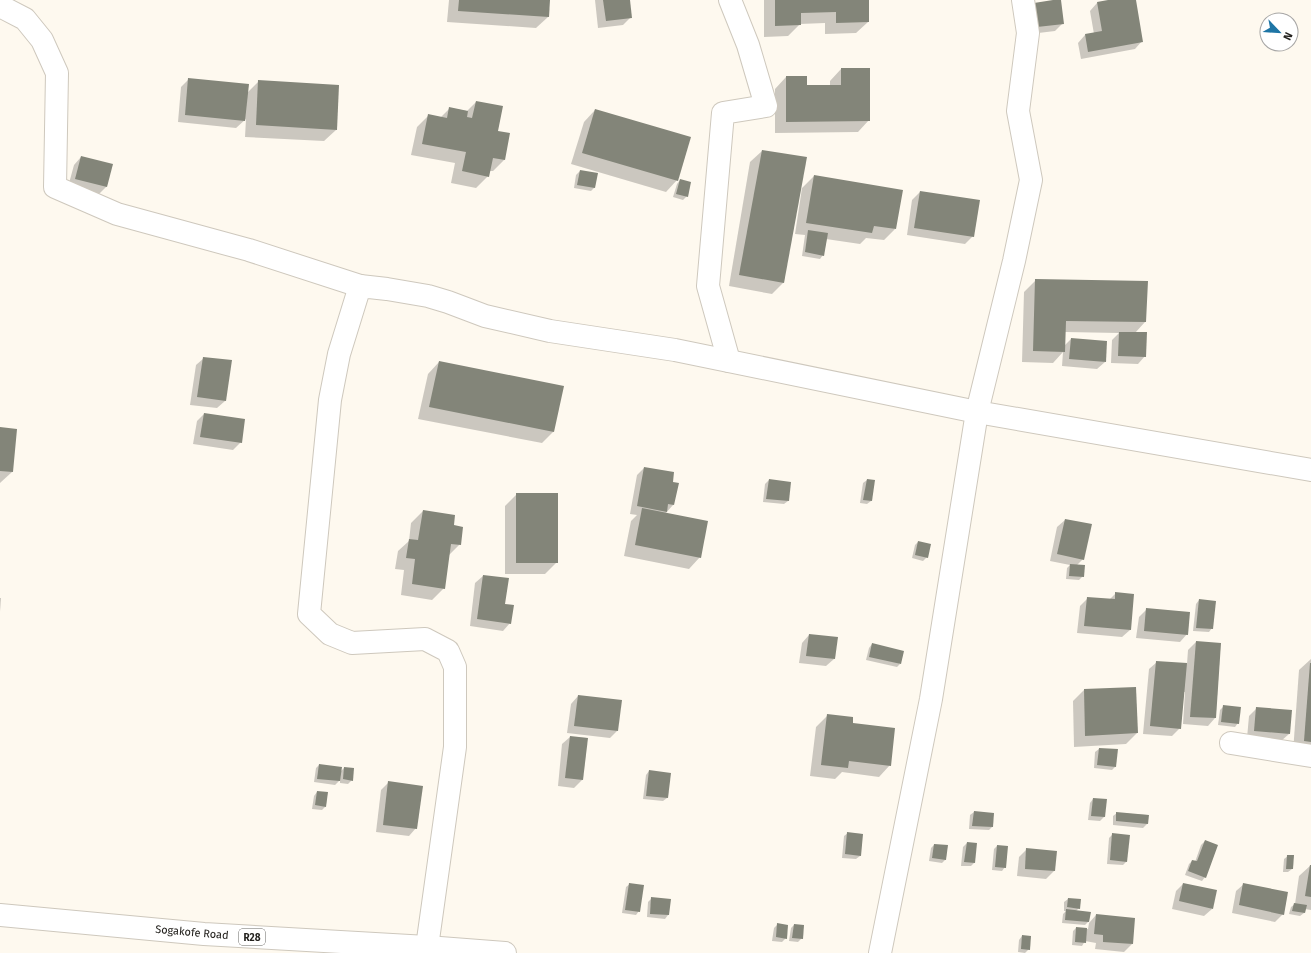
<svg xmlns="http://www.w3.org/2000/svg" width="1311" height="953" font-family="'Fira Sans',sans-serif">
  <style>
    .shadow { fill: #0003 }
    .building { fill: #838579 }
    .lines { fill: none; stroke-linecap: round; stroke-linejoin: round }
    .minor-casing { stroke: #cec8bd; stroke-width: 24 }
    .major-casing { stroke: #cec8bd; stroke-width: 24 }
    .minor { stroke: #fff; stroke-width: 22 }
    .major { stroke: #fff; stroke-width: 22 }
    .labels { text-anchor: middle; stroke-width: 4; stroke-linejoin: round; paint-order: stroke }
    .shield { fill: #fff; stroke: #656461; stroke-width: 1 }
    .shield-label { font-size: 10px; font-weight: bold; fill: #23211d }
    .street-label { font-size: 11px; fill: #23211d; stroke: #fff }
  </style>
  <rect width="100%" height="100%" fill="#fef9ef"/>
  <g class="shadow">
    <polygon points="449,0 549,0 548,17 536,28 447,22"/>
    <polygon points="595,0 629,0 631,17 623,25 598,28"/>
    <polygon points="764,0 868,0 868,22 856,33 825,34 825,23 800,24 788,36 764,37"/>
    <polygon points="1060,0 1063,23 1055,31 1030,34"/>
    <polygon points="1114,0 1135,0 1142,41 1135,49 1081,59 1078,43 1085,35 1094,34 1090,11 1097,3"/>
    <polygon points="841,69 869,120 858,132 775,133 775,89 786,77 806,86 830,86 830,81"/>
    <polygon points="189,79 247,93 259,81 336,130 324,141 245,137 246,119 236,128 178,122 181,87"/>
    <polygon points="476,102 497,132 509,134 504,160 493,171 489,171 488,176 476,188 451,183 455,163 411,155 417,127 429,115 440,118 450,108 467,111"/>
    <polygon points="595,110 677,180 666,192 571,164 584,122"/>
    <polygon points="762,151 784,282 772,294 729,286 750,162"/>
    <polygon points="81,157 112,165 106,187 98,195 68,187 74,165"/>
    <polygon points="580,171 595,187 591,191 574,188 576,175"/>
    <polygon points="814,176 895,229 884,240 866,238 860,244 826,239 823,255 820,259 802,256 805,235 795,234 802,188"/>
    <polygon points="680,180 687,196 683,200 673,197 677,184"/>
    <polygon points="920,192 973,236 965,244 907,235 912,200"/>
    <polygon points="1036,280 1147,282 1145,322 1135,333 1145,356 1138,364 1111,363 1112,340 1119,333 1065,332 1064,346 1071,339 1105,362 1097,369 1062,366 1063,352 1053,363 1022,362 1024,292"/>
    <polygon points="204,358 225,401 217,408 190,405 196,365"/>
    <polygon points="439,362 562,387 553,432 542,443 418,419 428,374"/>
    <polygon points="204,414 241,442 233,450 193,444 197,421"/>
    <polygon points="0,428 12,472 0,483"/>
    <polygon points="644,468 672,483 673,505 665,514 700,557 689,569 624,556 631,521 637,515 630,514 637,475"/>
    <polygon points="769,480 788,501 784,504 763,502 765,484"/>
    <polygon points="867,480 871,501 867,504 860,503 863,483"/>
    <polygon points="517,494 557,562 545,574 505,574 505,506"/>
    <polygon points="423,511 453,526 460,544 448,556 444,588 432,600 401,595 404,570 395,569 398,551 409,541 411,523"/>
    <polygon points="1065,520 1083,559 1077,565 1083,576 1079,580 1066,579 1067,568 1070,565 1050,561 1057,527"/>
    <polygon points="918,542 927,557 923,561 912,558 915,545"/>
    <polygon points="483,576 504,604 510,623 503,631 470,626 475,583"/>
    <polygon points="1116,593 1130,630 1122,637 1077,633 1080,606 1088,598 1109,600"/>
    <polygon points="0,598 1,598 0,612"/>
    <polygon points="1199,600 1212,628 1209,632 1193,631 1196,604"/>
    <polygon points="1146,610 1187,634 1180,642 1136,638 1139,617"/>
    <polygon points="809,635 834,659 826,666 799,663 802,643"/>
    <polygon points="1196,642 1220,644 1215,718 1208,726 1183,724 1185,692 1184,692 1180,728 1172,736 1143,734 1149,669 1157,662 1187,664 1188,650"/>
    <polygon points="872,644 900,664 897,667 866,660 869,648"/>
    <polygon points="1311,659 1311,753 1293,752 1299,670"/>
    <polygon points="1084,690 1137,733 1126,744 1074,747 1073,701"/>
    <polygon points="578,696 617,731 610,738 567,733 571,704"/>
    <polygon points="1223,707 1238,723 1235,727 1218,725 1220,710"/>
    <polygon points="1257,708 1289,734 1281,741 1247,738 1249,716"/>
    <polygon points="828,715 852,724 890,765 879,777 842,772 835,779 810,776 816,727"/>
    <polygon points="570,737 587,738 582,780 574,788 558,786 562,744"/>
    <polygon points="1099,749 1115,767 1112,770 1094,768 1095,752"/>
    <polygon points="319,765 340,772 344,768 352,780 348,784 340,783 340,780 335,785 314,782 316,768"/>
    <polygon points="649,771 667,798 663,801 643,799 646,775"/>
    <polygon points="389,782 416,828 409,836 376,832 381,790"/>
    <polygon points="317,792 325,807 322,810 312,809 314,796"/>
    <polygon points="1093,799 1106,800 1104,817 1100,821 1088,820 1090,803"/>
    <polygon points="974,812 992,827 989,830 969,829 970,815"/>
    <polygon points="1117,813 1148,815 1147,824 1143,828 1113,825 1113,816"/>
    <polygon points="848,833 862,834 860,856 856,859 842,858 844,836"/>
    <polygon points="1113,834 1126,862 1123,865 1107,864 1109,838"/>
    <polygon points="1205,841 1205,877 1202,881 1185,875 1189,864 1192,861 1195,862 1201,845"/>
    <polygon points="967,843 974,863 971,866 961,866 963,847"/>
    <polygon points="934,845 946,859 942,863 929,861 931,848"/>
    <polygon points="997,846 1005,867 1002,871 992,870 994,849"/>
    <polygon points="1027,849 1056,852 1054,871 1046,879 1017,876 1019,857"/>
    <polygon points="1288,856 1292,869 1288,872 1283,872 1284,859"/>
    <polygon points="1311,865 1311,910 1305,909 1304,913 1300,916 1289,914 1291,907 1295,904 1299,876"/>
    <polygon points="630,884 639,911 636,915 622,913 626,887"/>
    <polygon points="1183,884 1212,909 1204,916 1172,909 1176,891"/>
    <polygon points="1244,884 1283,914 1275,922 1232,913 1236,891"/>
    <polygon points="652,898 670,900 668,915 665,919 647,917 648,902"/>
    <polygon points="1068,899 1079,908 1076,911 1089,921 1085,925 1062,923 1063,914 1066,911 1064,911 1064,902"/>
    <polygon points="1096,915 1132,944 1124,952 1095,949 1096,943 1085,941 1082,946 1072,945 1073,931 1076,928 1088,929 1089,923"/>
    <polygon points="778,924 786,938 782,942 772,941 774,928"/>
    <polygon points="794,925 802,938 798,942 789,941 791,928"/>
    <polygon points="1022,936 1029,949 1025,953 1018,952 1019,940"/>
  </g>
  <g class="building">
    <polygon points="459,0 550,0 549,17 458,11"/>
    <polygon points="603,0 630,0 632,18 606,21"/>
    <polygon points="775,0 869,0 869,22 836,23 836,12 801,13 801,25 775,26"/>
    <polygon points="1053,0 1061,0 1064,24 1037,27 1034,3"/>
    <polygon points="1108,0 1136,0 1143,42 1088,52 1085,34 1102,31 1097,2"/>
    <polygon points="841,68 870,68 870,121 786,122 786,76 807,76 807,85 841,85"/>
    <polygon points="188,78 249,84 245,121 185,115"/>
    <polygon points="258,80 339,85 337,130 256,125"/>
    <polygon points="476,101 503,106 498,131 510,133 505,160 493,158 489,177 462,171 466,152 422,144 428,114 447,118 449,107 468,111 467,117 472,118"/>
    <polygon points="595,109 691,137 678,181 582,153"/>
    <polygon points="762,150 807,157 784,283 739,275"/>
    <polygon points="81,156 113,164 107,187 75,179"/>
    <polygon points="580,170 598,173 595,188 577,185"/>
    <polygon points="814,175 903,190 896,229 874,226 872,233 806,223"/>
    <polygon points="680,179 691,182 688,197 676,194"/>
    <polygon points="920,191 980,200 974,237 914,228"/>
    <polygon points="808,230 828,233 824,256 805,252"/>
    <polygon points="1035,279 1148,281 1146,322 1066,321 1065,352 1033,351"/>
    <polygon points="1119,332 1147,332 1146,357 1118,356"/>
    <polygon points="1071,338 1107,341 1106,362 1069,359"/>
    <polygon points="203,357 232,360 226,401 197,397"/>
    <polygon points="439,361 564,386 554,432 429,407"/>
    <polygon points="204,413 245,419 242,443 200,437"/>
    <polygon points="0,427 17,429 13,472 0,471"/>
    <polygon points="644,467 674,472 673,482 679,483 674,505 668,504 667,512 637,506"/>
    <polygon points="769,479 791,482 789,501 766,499"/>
    <polygon points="867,479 875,480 872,501 863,500"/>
    <rect x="516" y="493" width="42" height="70"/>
    <polygon points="642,508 708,521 701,558 635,545"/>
    <polygon points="423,510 455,515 454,525 463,527 461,545 451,544 445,589 412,584 415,559 406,558 409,539 418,540"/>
    <polygon points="1065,519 1092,524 1084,560 1057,554"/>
    <polygon points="918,541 931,544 928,558 915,555"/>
    <polygon points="1070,564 1085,565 1084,577 1069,576"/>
    <polygon points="483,575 509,578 505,604 514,605 511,624 477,619"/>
    <polygon points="1115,592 1134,594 1131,630 1084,626 1087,597 1115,599"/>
    <polygon points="1199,599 1216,601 1213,629 1196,628"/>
    <polygon points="1146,608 1190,612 1188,635 1144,631"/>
    <polygon points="809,634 838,637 835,659 806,656"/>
    <polygon points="1196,641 1221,643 1216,718 1190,717"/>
    <polygon points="872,643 904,651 901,664 869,657"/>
    <polygon points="1156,661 1187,663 1181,729 1150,726"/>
    <polygon points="1310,663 1311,663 1311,742 1304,741"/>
    <polygon points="1136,687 1138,733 1085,736 1084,689"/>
    <polygon points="578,695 622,700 618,731 574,726"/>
    <polygon points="1223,705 1241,707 1239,724 1221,722"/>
    <polygon points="1256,707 1292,710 1290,734 1254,731"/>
    <polygon points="827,714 853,717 853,723 895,728 891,766 849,761 848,768 821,765"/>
    <polygon points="570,736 588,738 583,780 565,778"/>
    <polygon points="1099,748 1118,749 1116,767 1097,765"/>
    <polygon points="319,764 342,767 340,781 317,779"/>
    <polygon points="344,767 354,768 353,781 343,779"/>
    <polygon points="649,770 671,773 668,798 646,796"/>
    <polygon points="388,781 423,786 417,829 383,825"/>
    <polygon points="317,791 328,792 326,807 315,805"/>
    <polygon points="1093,798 1107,799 1105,817 1091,816"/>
    <polygon points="974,811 994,813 993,827 972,826"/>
    <polygon points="1116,812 1149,815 1148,824 1116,821"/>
    <polygon points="847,832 863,834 861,856 845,854"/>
    <polygon points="1112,833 1130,835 1127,862 1110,860"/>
    <polygon points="1205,840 1218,845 1206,878 1188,871 1192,860 1197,861"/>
    <polygon points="967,842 977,843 975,863 964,862"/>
    <polygon points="934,844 948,845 946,860 932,858"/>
    <polygon points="997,845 1008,846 1006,868 995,867"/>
    <polygon points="1026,848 1057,851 1055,871 1025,869"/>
    <polygon points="1287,855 1294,855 1293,869 1286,869"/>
    <polygon points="1310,865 1311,865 1311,897 1305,896"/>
    <polygon points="629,883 644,885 640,912 625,910"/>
    <polygon points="1183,883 1217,890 1213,909 1179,901"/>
    <polygon points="1243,883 1288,892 1284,915 1239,905"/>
    <polygon points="651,897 671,899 669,915 650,914"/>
    <polygon points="1068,898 1081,899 1080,909 1067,907"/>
    <polygon points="1294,903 1307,905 1305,913 1292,911"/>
    <polygon points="1066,909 1091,912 1089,922 1065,920"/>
    <polygon points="1096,914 1135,918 1133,944 1103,942 1103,935 1094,934"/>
    <polygon points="777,923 788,925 787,939 776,937"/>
    <polygon points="794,924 804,925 803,939 792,938"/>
    <polygon points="1076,927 1087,928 1086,943 1075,942"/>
    <polygon points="1022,935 1031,936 1030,950 1021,949"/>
  </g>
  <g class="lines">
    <g class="minor-casing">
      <g id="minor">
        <polyline points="0,6 25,19 42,40 57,73 55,187 117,214 249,250 360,286"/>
        <polyline points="729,361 708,286 723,113 766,106 748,45 730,0"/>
        <polyline points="1231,743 1311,756"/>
        <polyline points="427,947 455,747 455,667 448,651 425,639 352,643 330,634 309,614 330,400 339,354 360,286 387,289 428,296 448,302 485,316 550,331 675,350 977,412 1311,470"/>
        <polyline points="880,953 931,699 977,412 1014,261 1031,180 1018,111 1028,33 1023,0"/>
      </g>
    </g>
    <g class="major-casing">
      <polyline id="major" points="0,915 204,934 427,947 505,953"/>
    </g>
    <use href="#minor" class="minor"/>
    <use href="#major" class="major"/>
  </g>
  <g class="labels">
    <rect class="shield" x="239" y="929" width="26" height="16" rx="3"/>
    <g class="shield-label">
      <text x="252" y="941">R28</text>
    </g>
    <g class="street-label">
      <text transform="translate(192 932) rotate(5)" y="4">Sogakofe Road</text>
    </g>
  </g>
  <g transform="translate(1279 32) rotate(115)"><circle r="19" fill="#ffffff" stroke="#a7a6a5"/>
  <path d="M0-3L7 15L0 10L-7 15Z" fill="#1e75a5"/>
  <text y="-6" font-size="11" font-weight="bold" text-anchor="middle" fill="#23211d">N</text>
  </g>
</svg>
